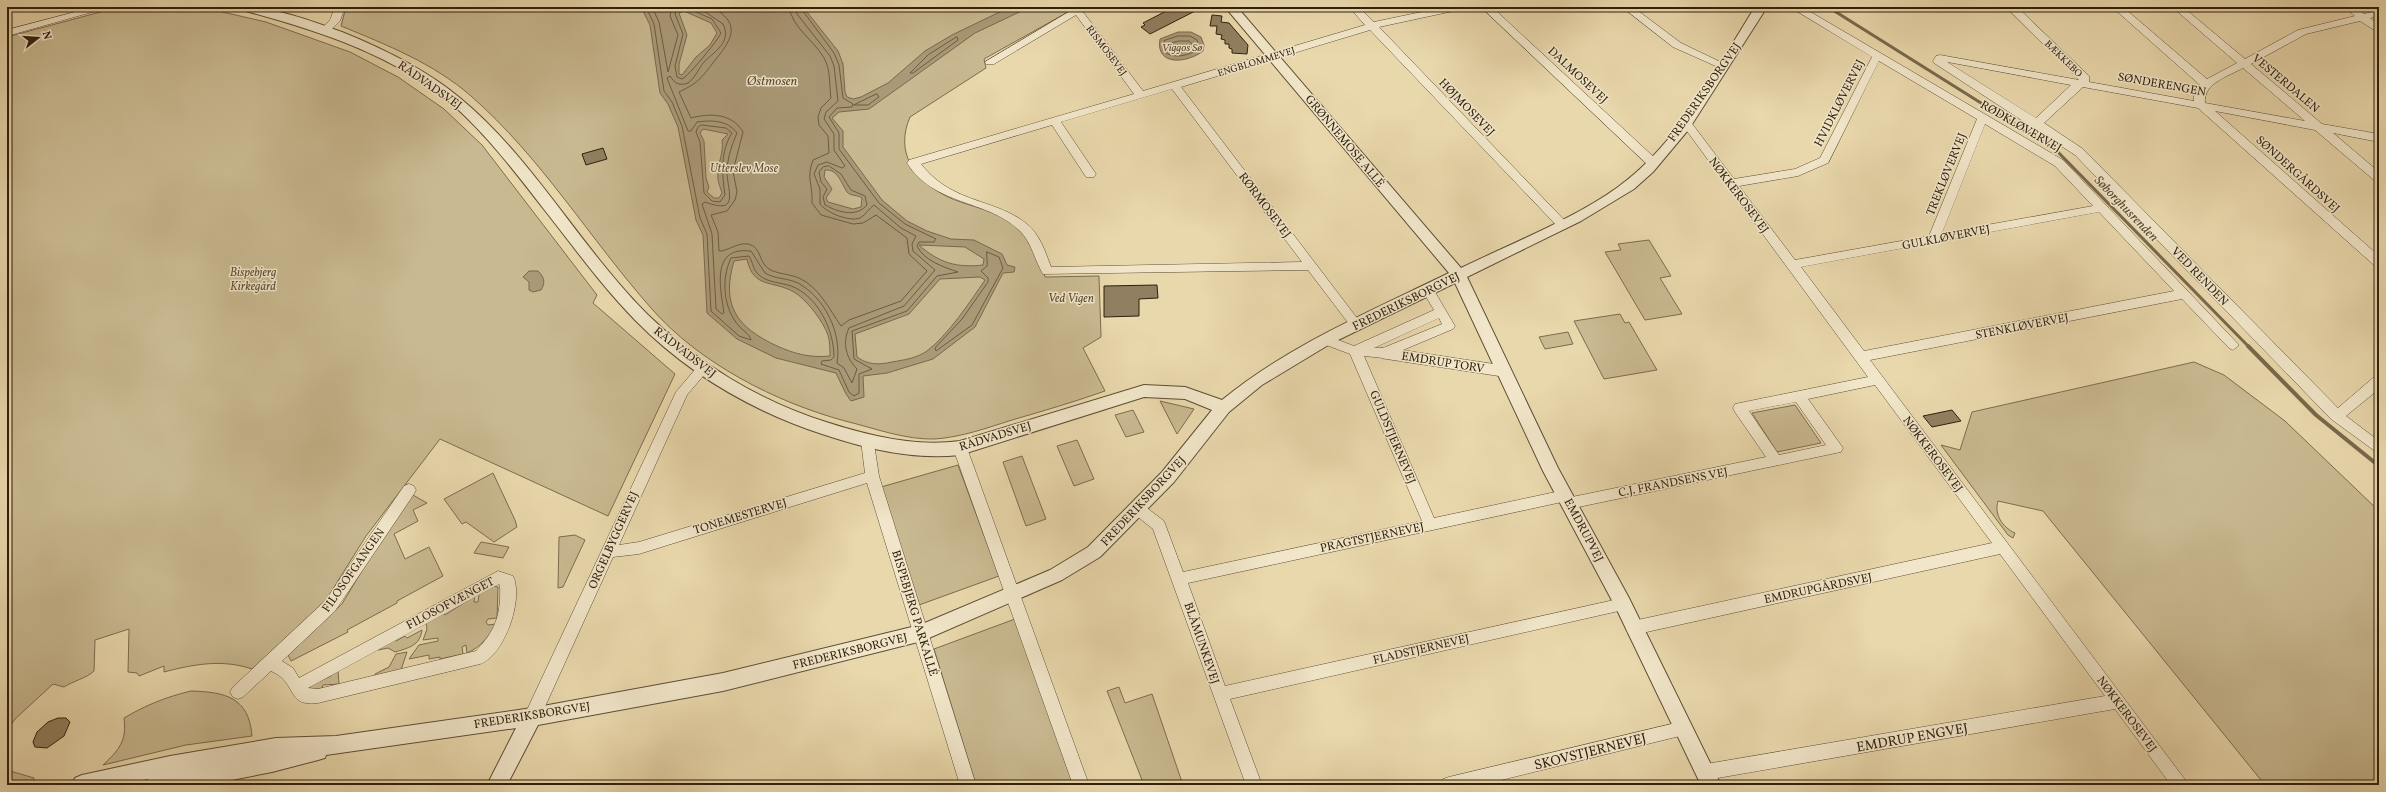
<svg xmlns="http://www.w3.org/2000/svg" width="2386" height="792" font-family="Vollkorn,serif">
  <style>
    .green { fill: #c9b991; stroke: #7c6c4f }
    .water { fill: #aa9976; stroke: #79684c; fill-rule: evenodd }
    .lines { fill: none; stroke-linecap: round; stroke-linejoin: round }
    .shore { stroke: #6c5c42; stroke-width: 1 }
    .stream-far1 { stroke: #79684c; stroke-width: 3 }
    .stream { stroke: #79684c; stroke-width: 4 }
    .building { fill: #907f60; stroke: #2f1f0d }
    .pedestrian-casing { stroke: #5e4d35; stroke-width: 12 }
    .minor-casing { stroke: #5e4d35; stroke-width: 1 }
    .tertiary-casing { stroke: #5e4d35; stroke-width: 2 }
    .pedestrian { stroke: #f1e6c9; stroke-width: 11 }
    .minor { fill: #f1e6c9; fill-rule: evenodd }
    .tertiary { fill: #f1e6c9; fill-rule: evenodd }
    .labels { text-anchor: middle; stroke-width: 3; stroke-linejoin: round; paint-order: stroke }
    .far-street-label { font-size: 10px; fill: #2f1f0d; stroke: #f1e6c9 }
    .far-water-label { font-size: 11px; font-style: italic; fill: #5a4a32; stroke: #f1e6c9 }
    .street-label { font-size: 12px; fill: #2f1f0d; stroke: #f1e6c9 }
    .park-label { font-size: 12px; font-style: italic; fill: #5d4d35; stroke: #f1e6c9 }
    .water-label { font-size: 13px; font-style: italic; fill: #5a4a32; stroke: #f1e6c9 }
    .near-street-label { font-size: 14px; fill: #2f1f0d; stroke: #f1e6c9 }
  </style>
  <rect width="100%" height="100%" fill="#e9d8ac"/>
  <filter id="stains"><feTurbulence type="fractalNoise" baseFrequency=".005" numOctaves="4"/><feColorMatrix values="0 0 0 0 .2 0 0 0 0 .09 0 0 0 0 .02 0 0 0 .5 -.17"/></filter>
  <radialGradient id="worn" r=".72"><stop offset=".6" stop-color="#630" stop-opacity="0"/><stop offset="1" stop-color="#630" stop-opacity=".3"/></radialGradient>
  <g class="green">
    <path d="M119,7H201L266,22L350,52L398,77L444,109L482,145L597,295L593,303L675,374L608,516L440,439L366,536L326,600L252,669C222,659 195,664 164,672V666L139,676L137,673L128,672L129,629L95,640L94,671C87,678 73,681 64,687L53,684L15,719L7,731V37Z"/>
    <path d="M346,7H1077L984,59L986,68L910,117C895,152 913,179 946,196C968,207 995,209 1016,225C1033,237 1041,258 1045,277L1099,276L1101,337L1083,348L1105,391C1074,402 1043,411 1012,420C987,428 962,437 935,439C905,440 874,428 845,421C775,402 699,363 651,308C590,239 541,157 471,96C433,63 387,45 341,26Z"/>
    <polygon points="1649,240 1671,276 1660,278 1682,314 1645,320 1605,252 1621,250 1618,244"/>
    <polygon points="1620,314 1625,323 1629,322 1657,370 1604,379 1574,321"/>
    <polygon points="1568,332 1573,344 1545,349 1539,337"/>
    <path d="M2194,362L2224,375L2285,421L2379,511V785H2265L2043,511L1998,501C1994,514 2002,527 2015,533L2013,538L2008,535L1941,445L1960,450L1972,412Z"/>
    <polygon points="1160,401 1194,409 1177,434"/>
    <polygon points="1795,405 1821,443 1777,452 1752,413"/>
    <polygon points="1133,410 1144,432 1126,437 1115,415"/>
    <polygon points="1077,440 1094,479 1074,486 1057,446"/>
    <polygon points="1022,456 1046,519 1026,526 1003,462"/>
    <polygon points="958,465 999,576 919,605 881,487"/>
    <polygon points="493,473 515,520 517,527 494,542 466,522 462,524 444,499"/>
    <polygon points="413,495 427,503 413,510 418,521 394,534 405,559 429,547 443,576 397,601 397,603 347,630 348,632 291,661 288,655 342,604 363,569"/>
    <polygon points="575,535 585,540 563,587 558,588 559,537"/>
    <polygon points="481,542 509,547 503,558 474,553"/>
    <path d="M494,586L498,587L497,618L488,619L486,622L488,625L496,624C489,636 481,647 467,653L466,645L462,647L463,654L440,659V657L429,659V655L409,659L419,645L438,641V638L423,640L427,629L426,622L443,612L445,615L475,596L474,602H478L479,594Z"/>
    <polygon points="1015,619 1075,785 976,785 934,649"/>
    <path d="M422,630C420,646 408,648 395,652L388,648L378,650L395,638L396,641L405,636L407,638Z"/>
    <polygon points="407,652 401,670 375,676 375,674 389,667 396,654"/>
    <polygon points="338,670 339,684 323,685 322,688 312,691 309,686 331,676 331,673"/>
    <polygon points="1119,687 1125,703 1152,694 1183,785 1144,785 1107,691"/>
    <path d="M191,691C225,692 249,697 252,736L186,745L103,765C119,750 127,741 124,718C146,705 166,697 191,691Z"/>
    <polygon points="7,770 34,778 33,783 7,785"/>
  </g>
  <g class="water">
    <path d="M641,7H803L838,51L843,64L845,92L847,97L853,99L861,97L888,83L925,51L952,35L1010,7H1030L975,33L869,109L839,112L832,118L843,131V147L882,200L907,221L927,231L951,239L974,240L1002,254L1007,265L1015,267L1014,272L1003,273L975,327L933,359L887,373L863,376L864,397L851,401L846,394L836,373L776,358L737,339L707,313L703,235L696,220L678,127L668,104L660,93L650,25ZM684,11L711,23L717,33L710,45L696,57L682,75L679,74V64L687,35L679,13ZM703,129L728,134L722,140C724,152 718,162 718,174C717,181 720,186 722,193L719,198H714L707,192L709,187L706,178L704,141L700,133ZM825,170C838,169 841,183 847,192C850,196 858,195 862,198L861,207L853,209L828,202L826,198L832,189L824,177ZM919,245L965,247L984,259L983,265C957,268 939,263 919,245ZM747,259C753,289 773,280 794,292C806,299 823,321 828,335C830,341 830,350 830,356C810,358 795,354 777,346C736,327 721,305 734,261ZM980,277L985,280C970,302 948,335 927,351C917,358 904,360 892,362C879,365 868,365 857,357L855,334L909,314L940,279Z"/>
    <path d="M1178,32H1191L1201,37L1204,45L1203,51C1188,63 1155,67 1160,39Z"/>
    <path d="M529,271H538C544,277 546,282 541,290L533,292L529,290V282L523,277Z"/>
  </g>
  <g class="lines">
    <g class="shore">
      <path d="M646,7L654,24L664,91L672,102L682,126L700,218L707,234L711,311L739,336L751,340C749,333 743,331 739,326C723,308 721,279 731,258L749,256C753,262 753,270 759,275C768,283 780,282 791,286C818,296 834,330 834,357L831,360L822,361L821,364L839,370L849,392L854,396L859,393V374L872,369L854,359L852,331L907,311L937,276L958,272C944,267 924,261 917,246L919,242H934L936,239L905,224L879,203L839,149V133L829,117L837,108L852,107L853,104L843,98L839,65L834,53L800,7"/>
      <polyline points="652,7 659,22 668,72 678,35 670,16 672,7"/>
      <path d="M682,7L677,9L675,14L683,34L675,66L677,77L682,79C688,77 718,40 721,33L712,19L685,7"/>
      <path d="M698,7L723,24C732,42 715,51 704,62C698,69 696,77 688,83C680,86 675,84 670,76L667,78L688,131H691L697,122C712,120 727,120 737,133C732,144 728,157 727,169C726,189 742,216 705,202L702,204L712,234L716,309L722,314L724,313C720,286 711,246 751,251L765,273C775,279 787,278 798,283C825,298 842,333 837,363L844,368L852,383L857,369C846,358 842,343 849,328L904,306L935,270L913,251L912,244L916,236L901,228L874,205C869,208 866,215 860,218C849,222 827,213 820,204V189L814,174L818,165L827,162L842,168L845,166L834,150V134L824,119L826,112L838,101L834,66L830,56L797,14L795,7"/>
      <path d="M712,7C741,23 733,38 716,59C702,77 700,82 679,92L691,118C710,113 732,113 743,132L733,171L737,192L735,200L727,211L711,215L718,232L719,251C726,252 738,242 748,244C762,247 758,262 769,269C777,274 790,274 799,278C819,287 829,309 841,326L849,320L901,301L927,271L909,254L907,238L876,215L863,223L853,224L821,215L812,203C813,184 806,178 813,160L829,153L828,136L819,125L818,117L821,108L831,98C829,85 831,70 824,58C813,39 793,29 789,7"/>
      <path d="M1178,36H1190L1197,40L1199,49C1189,55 1177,59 1166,53L1164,41Z"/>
      <polygon points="957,37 958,40 913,73 910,73 928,55"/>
      <polygon points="1179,41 1189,41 1194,46 1183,52 1172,50 1169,44"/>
      <polygon points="877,94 879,97 868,105 854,105"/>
      <path d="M702,125L726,128L732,133C720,152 722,174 725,195L720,202L712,201L704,193L700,142L696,132L698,127Z"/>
      <path d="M829,166L841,174L851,190L865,196L867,205C856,218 838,212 825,205L823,197L827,189L821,182L819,172L823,167Z"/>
      <polygon points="987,252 999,257 1003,268 972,325 936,351 935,348 962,319 988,282 988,278 981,271 987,266"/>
    </g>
    <polyline class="stream-far1" points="1828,7 2056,150 2249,347"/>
    <polyline class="stream" points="2248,346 2316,415 2379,466"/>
  </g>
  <g class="building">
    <polygon points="1174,7 1203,7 1150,34 1141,27 1145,25 1143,23"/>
    <polygon points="1212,15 1222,16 1221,22 1229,23 1248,45 1247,54 1232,53 1232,49 1229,48 1229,44 1225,44 1225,40 1221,39 1222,35 1216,34 1217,26 1210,26"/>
    <polygon points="603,148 607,159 586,165 582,154"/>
    <polygon points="1157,285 1158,298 1139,299 1139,316 1104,317 1104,286"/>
    <polygon points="1952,410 1961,421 1932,427 1923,416"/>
    <polygon points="58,718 66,718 70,722 64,736 47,748 35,747 33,742 37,732 48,722"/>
  </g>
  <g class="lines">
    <g class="pedestrian-casing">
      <polyline id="pedestrian" points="1384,353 1503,371"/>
    </g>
    <g class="minor-casing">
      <g id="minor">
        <polygon points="94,7 110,7 7,36 7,30"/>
        <polygon points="335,7 345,7 340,21 330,31 322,31 321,29 330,20"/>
        <path d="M1077,7L1080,8L1143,91L1365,25L1349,7H1359L1374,22L1445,7H1463L1458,10L1379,27L1568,224L1562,228L1558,227L1370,30L1181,87L1360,322L1362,325L1360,328H1352L1308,270L1043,274C1034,259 1032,243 1020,231C987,199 934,206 907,163L909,160L1134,94L1076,15L994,64H986L985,62ZM1172,89L1302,262L1051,267C1045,251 1040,235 1027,224C1005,206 976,203 952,190C939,183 930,175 921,164L1052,125L1086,177H1094L1096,174L1061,122Z"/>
        <polygon points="1481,7 1492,7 1657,160 1659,163 1657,166 1649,166"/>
        <polygon points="1622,7 1633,7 1681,43 1729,66 1724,69 1720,68 1673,47"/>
        <path d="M1790,7H1802L2063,160L2239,345L2233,350L2229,348L2182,299L1870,360L2189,785H2171L2115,709L1706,780L1700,777L1698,772L1700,767L1706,764L2105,696L2000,554L1633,635L1628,633L1626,628L1628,623L1633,621L1992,543L1875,385L1808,399L1843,448L1841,452L1836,453L1569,509L1564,507L1562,502L1188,583L1225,686L1623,598L1628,599L1630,604L1628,609L1623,610L1230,699L1262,785H1246L1153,529L1133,513L1131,509L1133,505L1138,503L1143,505L1164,521L1183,572L1422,521L1350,354L1321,343L1319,340L1321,337L1325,335L1354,346L1434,310L1422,290L1428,286L1432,287L1455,326L1453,329L1384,358L1364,356L1434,518L1565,490L1570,492L1572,497L1766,457L1735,412L1733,408L1735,404L1868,377L1681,123L1682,121H1690L1734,179L1795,169L1820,158L1872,57ZM1879,61L1977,119L1929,236L1795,260L1739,186L1798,176L1828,163ZM1985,124L2055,166L2093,206L1942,233ZM2099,212L2174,291L1864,351L1801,267ZM1439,318L1442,324L1383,348H1374ZM1796,402L1826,445L1779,455L1749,411Z"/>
        <path d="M2006,7H2017L2089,76V82L2194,101V96L2200,85L2112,7H2123L2207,79L2237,63L2172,7H2183L2245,59L2298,30L2355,16L2344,7H2355L2364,14L2379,10V16L2370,18L2379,25V33L2360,21L2306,34L2251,64L2322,124L2379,134V142L2333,133L2379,172V182L2375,181L2315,130L2215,111L2379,256V267L2375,266L2198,108L2083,87L2044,123L2083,149L2338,408L2374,377L2379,376V389L2346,416L2379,441V454L2331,419L2075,155L1934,63L1933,61L1936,56L1940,55L2079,80ZM1947,62L1953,63L2071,85L2036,118ZM2243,68L2305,121L2205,103C2203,83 2229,76 2243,68Z"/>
        <polygon points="703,364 709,369 687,395 619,545 639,542 865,473 861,441 863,437 873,437 879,476 976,785 960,785 867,483 639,554 613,557 538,722 532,724 526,722 524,717 526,712 676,392 698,366"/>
        <polygon points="960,443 965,444 967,448 1089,785 1073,785 953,448 955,444"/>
        <path d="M409,484L414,486L416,490L414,494L335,611L282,661L293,668L299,678L498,571L513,576C524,598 505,655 480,664L318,703C291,706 296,692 282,678C279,675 275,673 271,671L243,697L238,699L233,697L230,692L233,687L325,601L404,486ZM499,584C501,587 500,593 500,598C499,622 491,635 476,651L318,689L308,688Z"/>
        <polygon points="1684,721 1690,723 1692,728 1690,733 1684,735 1481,785 1441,785 1443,779 1449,777"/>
      </g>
    </g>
    <g class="tertiary-casing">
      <path id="tertiary" d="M240,7C275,7 309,20 342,32C384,49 425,69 460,98C533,158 580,247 647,314C697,363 759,401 826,422C870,436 914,447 960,441L1144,385L1185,387L1222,400C1289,345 1371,311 1449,273L1225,7H1237L1461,268C1510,244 1574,219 1618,187C1679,143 1716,69 1755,7H1767L1689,129L1653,172L1634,189L1581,221L1467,277L1558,468L1629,598L1721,785H1701L1617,610L1543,471L1455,283L1330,344L1262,385L1229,412L1174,482L1100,557L1062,580L922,641L723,691L538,725L507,785H487L516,728L326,755L325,758L318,760L272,772L206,785H146L148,779L124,785H72L75,778L82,775L170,756L276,738L336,736L532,708L723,673L920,625L1050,570L1088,547L1162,472L1212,410L1185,399L1144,397L960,455C912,460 867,449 822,434C752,411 687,373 635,320C601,285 573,246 543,208C515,172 487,135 453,105C393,54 316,30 242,10Z"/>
    </g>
    <use href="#pedestrian" class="pedestrian"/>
    <use href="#minor" class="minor"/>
    <use href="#tertiary" class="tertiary"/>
  </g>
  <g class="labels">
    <g class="far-street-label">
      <text transform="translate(1107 50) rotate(53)" y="4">RISMOSEVEJ</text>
      <text transform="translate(2064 58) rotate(44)" y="4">BÆKKEBO</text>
      <text transform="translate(1256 61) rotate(-17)" y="4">ENGBLOMMEVEJ</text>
    </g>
    <g class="far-water-label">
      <text x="1182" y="51">Viggos Sø</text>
    </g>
    <g class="street-label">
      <text transform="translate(1578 75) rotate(43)" y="4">DALMOSEVEJ</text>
      <text transform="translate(2286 83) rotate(40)" y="4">VESTERDALEN</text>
      <text transform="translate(2162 84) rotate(10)" y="4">SØNDERENGEN</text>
      <text transform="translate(430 85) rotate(35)" y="4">RÅDVADSVEJ</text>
      <text transform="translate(1704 92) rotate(-55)" y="4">FREDERIKSBORGVEJ</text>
      <text transform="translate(1839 103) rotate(-63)" y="4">HVIDKLØVERVEJ</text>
      <text transform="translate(1467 107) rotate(46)" y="4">HØJMOSEVEJ</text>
      <text transform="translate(2021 126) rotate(30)" y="4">RØDKLØVERVEJ</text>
      <text transform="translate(1345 141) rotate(50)" y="4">GRØNNEMOSE ALLÉ</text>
      <text transform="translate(1946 174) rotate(-68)" y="4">TREKLØVERVEJ</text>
      <text transform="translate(2298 174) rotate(42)" y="4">SØNDERGÅRDSVEJ</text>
      <text transform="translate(1739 195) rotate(53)" y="4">NØKKEROSEVEJ</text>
      <text transform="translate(1265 205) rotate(53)" y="4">RØRMOSEVEJ</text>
      <text transform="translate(1946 237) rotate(-11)" y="4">GULKLØVERVEJ</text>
      <text transform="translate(2200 276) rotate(46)" y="4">VED RENDEN</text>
      <text transform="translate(1406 301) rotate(-26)" y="4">FREDERIKSBORGVEJ</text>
      <text transform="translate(2022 326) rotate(-11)" y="4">STENKLØVERVEJ</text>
      <text transform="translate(685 352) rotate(38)" y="4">RÅDVADSVEJ</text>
      <text transform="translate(1443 362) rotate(9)" y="4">EMDRUP TORV</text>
      <text transform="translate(995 436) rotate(-17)" y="4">RÅDVADSVEJ</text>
      <text transform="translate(1393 437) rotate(67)" y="4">GULDSTJERNEVEJ</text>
      <text transform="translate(1933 454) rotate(53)" y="4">NØKKEROSEVEJ</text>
      <text transform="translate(1673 482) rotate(-11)" y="4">C.J. FRANDSENS VEJ</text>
      <text transform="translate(1143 501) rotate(-47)" y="4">FREDERIKSBORGVEJ</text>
      <text transform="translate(740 516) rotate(-17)" y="4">TONEMESTERVEJ</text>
      <text transform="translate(1584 530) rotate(62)" y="4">EMDRUPVEJ</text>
      <text transform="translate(1372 537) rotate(-12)" y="4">PRAGTSTJERNEVEJ</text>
      <text transform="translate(613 540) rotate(-66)" y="4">ORGELBYGGERVEJ</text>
      <text transform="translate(353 570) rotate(-55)" y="4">FILOSOFGANGEN</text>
      <text transform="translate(1818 588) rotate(-12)" y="4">EMDRUPGÅRDSVEJ</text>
      <text transform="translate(450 603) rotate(-28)" y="4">FILOSOFVÆNGET</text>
      <text transform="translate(915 613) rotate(73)" y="4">BISPEBJERG PARKALLÉ</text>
      <text transform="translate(1202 643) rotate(71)" y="4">BLÅMUNKEVEJ</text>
      <text transform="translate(1421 649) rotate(-13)" y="4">FLADSTJERNEVEJ</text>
      <text transform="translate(850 651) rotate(-14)" y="4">FREDERIKSBORGVEJ</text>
      <text transform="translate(2127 714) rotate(53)" y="4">NØKKEROSEVEJ</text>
      <text transform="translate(532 715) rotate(-9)" y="4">FREDERIKSBORGVEJ</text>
    </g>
    <g class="park-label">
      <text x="744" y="172">Utterslev Mose</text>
      <text x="253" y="276">Bispebjerg<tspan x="253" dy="14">Kirkegård</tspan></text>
      <text x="1071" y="302">Ved Vigen</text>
    </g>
    <g class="water-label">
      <text x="772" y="85">Østmosen</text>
      <text transform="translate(2127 208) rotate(46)" y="5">Søborghusrenden</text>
    </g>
    <g class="near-street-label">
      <text transform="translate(1912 737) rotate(-10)" y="5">EMDRUP ENGVEJ</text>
      <text transform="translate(1590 751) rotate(-14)" y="5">SKOVSTJERNEVEJ</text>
    </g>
  </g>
  <rect width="2386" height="792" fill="none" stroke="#e9d8ac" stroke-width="24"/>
  <rect x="8" y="8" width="2370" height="776" fill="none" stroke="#2f1f0d" stroke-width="2"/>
  <rect x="12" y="12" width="2362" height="768" fill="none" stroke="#2f1f0d"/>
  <g transform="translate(38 38) rotate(73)" stroke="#f1e6c9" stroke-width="3" paint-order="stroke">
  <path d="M0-3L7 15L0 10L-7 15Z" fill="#2f1f0d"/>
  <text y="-6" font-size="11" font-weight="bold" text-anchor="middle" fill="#2f1f0d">N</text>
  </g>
  <rect width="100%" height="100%" filter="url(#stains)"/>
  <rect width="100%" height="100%" fill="url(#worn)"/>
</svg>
